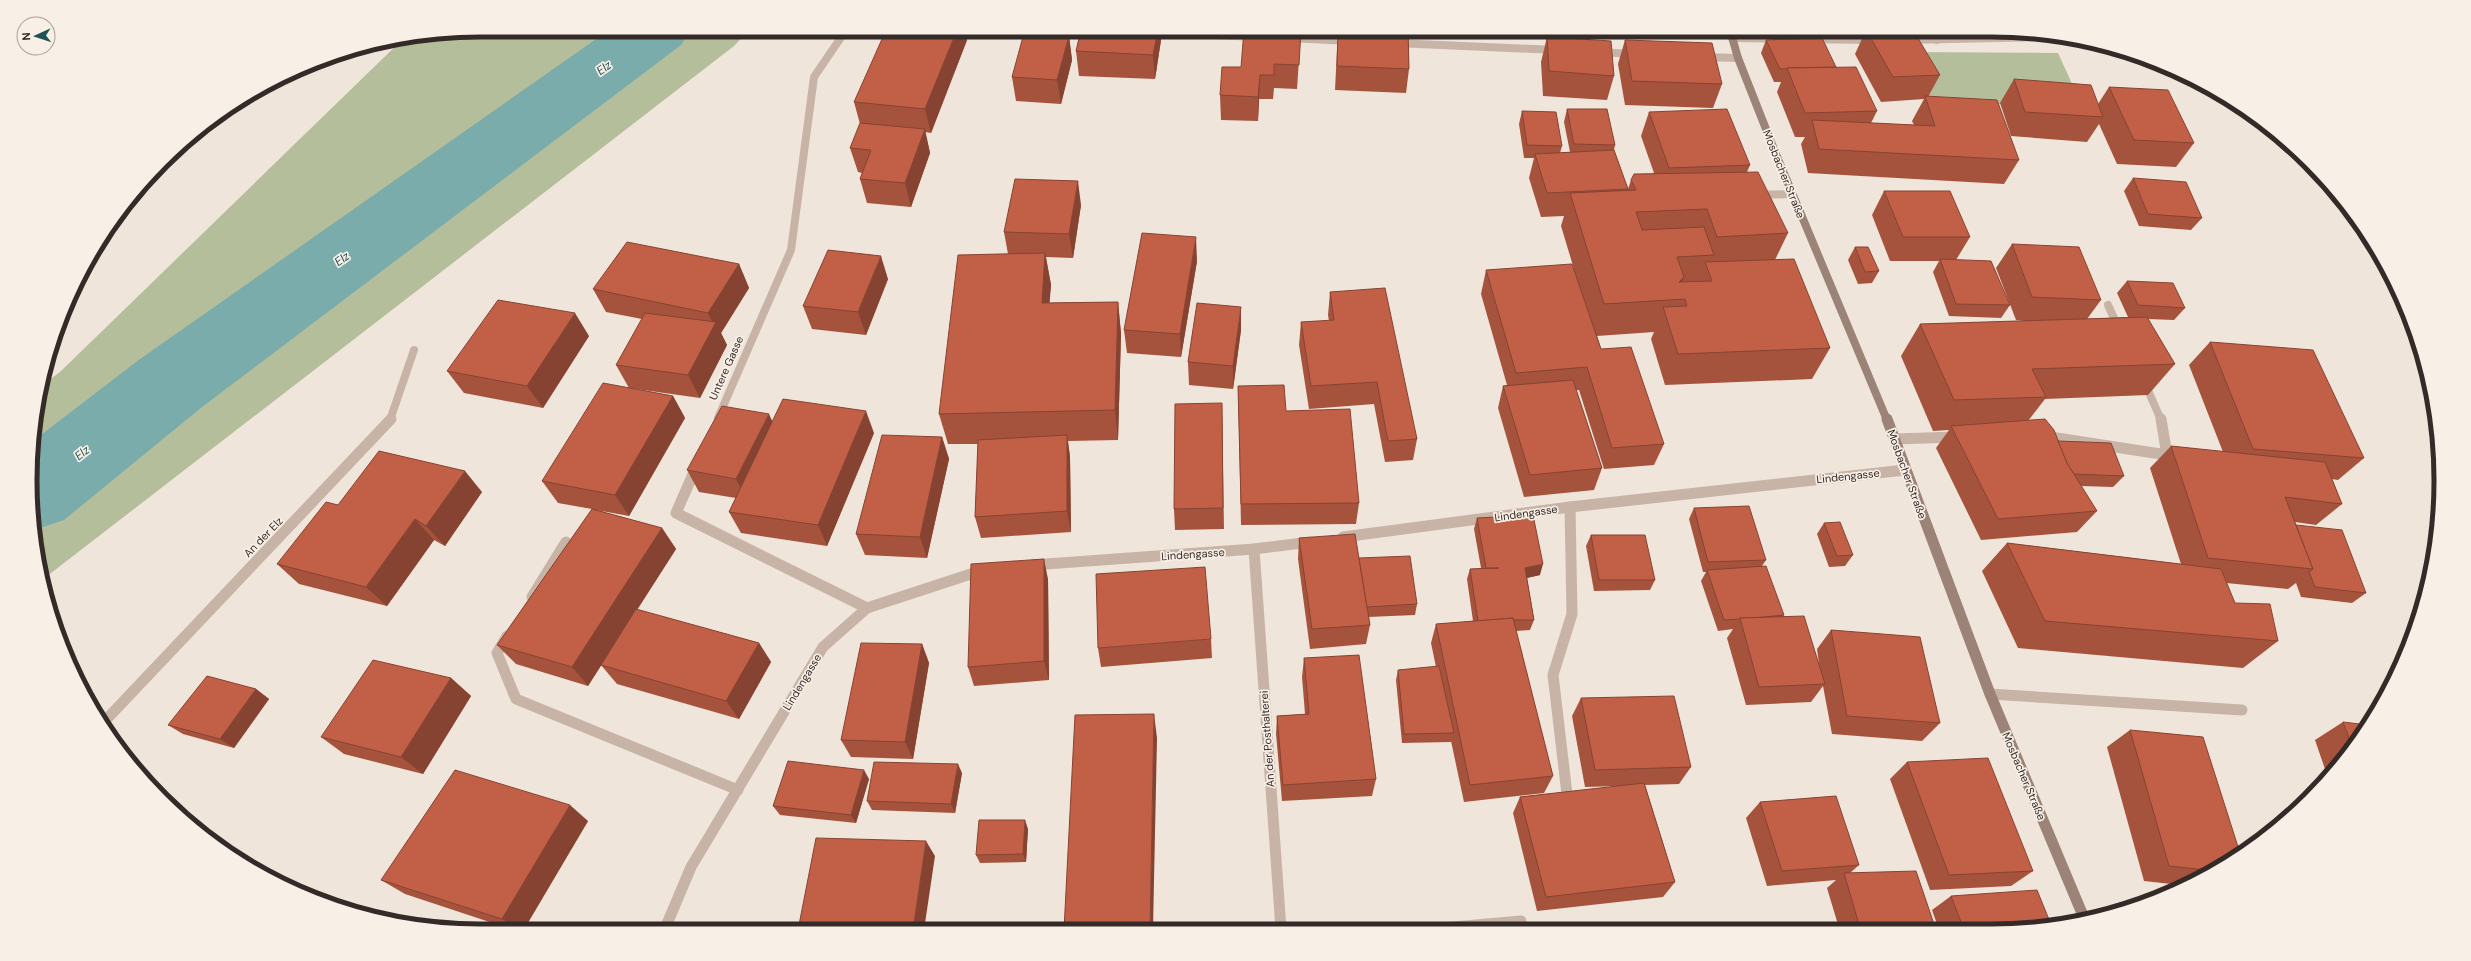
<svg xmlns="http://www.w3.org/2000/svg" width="2471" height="961" font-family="'DM Sans',sans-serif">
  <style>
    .green { fill: #b4be9b }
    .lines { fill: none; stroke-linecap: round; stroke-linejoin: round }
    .river { fill: #7aacac; fill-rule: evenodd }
    .lane-far1 { stroke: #c8b4a6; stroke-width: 8 }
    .lane { stroke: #c8b4a6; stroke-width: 11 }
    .street-far1 { stroke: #c8b4a6; stroke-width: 8 }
    .street { stroke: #c8b4a6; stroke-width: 11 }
    .secondary-far1 { stroke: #9b8378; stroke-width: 8 }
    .secondary { stroke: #9b8378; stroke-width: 11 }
    .wall { fill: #a6533d }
    .shaded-wall { fill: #874332 }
    .building { fill: #c16047; stroke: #874332 }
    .labels { text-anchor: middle; stroke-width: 3.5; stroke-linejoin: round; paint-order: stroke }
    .street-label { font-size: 11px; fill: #342a27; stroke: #f8efe6 }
    .water-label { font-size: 12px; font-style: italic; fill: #1e5254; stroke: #f8efe6 }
    .rim { fill: none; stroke: #342a27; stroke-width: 5 }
  </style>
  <rect width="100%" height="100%" fill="#f0e5da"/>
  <g class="green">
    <path d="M481,30H749L734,46L42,580C24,522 29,444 42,385L60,372L405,37Z"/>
    <polygon points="1899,52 2058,53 2084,110 1927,99"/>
  </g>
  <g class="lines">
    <polygon class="river" points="609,30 691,30 681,45 202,407 64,520 34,530 31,510 33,441 140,359"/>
    <g class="lane-far1">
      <polyline points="1932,30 1937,40"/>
      <polyline points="1756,195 1792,194"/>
      <polyline points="2108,305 2119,329"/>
      <polyline points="2144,381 2161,420"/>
    </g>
    <g class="lane">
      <polyline points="2044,436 2167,455 2161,419"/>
      <polyline points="1894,439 1957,437"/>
      <polyline points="532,597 566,542"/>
      <polyline points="507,636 497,653 516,699 738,790"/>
      <polyline points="1990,694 2242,710"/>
      <polyline points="1567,794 1553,675 1572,614 1570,507"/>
      <polyline points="1430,929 1521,921"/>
    </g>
    <g class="street-far1">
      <polyline points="1149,32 1257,37"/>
      <polyline points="1287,38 1351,41"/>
      <polyline points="1732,38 1874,40"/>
      <polyline points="1906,40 2046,37"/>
      <polyline points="1395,43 1556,50"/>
      <polyline points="1598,52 1634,54"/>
      <polyline points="1702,57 1738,58"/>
      <polyline points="718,418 791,250 814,77 846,30"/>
      <polyline points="390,420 414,350"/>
    </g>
    <g class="street">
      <polyline points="697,465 676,513 867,608"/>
      <polyline points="1343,537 1570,507 1905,470"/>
      <polyline points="1254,549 1281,929"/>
      <polyline points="1032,565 1254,549 1311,542"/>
      <polyline points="102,724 391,419"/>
      <polyline points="664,931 691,867 823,647 867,608 983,570"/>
    </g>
    <polyline class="secondary-far1" points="1730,30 1738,58 1775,152 1887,420"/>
    <polyline class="secondary" points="1887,419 1990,694 2084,918"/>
  </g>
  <g class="wall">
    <polygon points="1081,30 1161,30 1161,40 1155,79 1079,76 1076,51"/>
    <polygon points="1301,30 1297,89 1274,88 1273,99 1259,99 1258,121 1221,120 1220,95"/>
    <polygon points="1338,30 1408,30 1409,69 1406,93 1335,90"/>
    <polygon points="1611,30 1695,30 1692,39 1612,36"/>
    <polygon points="1866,30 1940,75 1928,97 2019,160 2004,184 1808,173 1801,144 1805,137 1795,137 1777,92 1781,82 1774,82 1761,53 1766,40 1836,67 1877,111 1871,123 1914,125 1912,121 1924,99 1881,102 1855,54"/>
    <polygon points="1069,36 1072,60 1061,104 1016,101 1012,77"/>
    <polygon points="1547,37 1614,76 1607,100 1543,96 1541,62"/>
    <polygon points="967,40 931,133 925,132 930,153 911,207 867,203 860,179 862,173 858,172 850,148 860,124 854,102"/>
    <polygon points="1625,40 1722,84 1713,108 1625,105 1618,64"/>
    <polygon points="2184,74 2190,77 2207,87 2192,87"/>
    <polygon points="2014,79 2098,104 2109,87 2194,143 2176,167 2117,164 2099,124 2087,142 2011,136 2000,103"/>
    <polygon points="1567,109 1615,145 1614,150 1628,189 1631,180 1654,173 1641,136 1649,112 1750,165 1747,172 1788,233 1775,260 1830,348 1812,379 1665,385 1651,339 1654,332 1597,336 1601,349 1664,444 1654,465 1604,469 1579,390 1576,390 1602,468 1594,490 1524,497 1498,408 1503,386 1507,385 1481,294 1486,270 1574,269 1561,226 1564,216 1541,217 1529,178 1534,158 1524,158 1519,124 1522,111 1562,146 1560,153 1570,152 1564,122"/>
    <polygon points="2133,178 2202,218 2191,230 2139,226 2124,191"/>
    <polygon points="1884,191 1970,237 1956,260 2010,305 2001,318 1949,316 1933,272 1939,261 1890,261 1872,215"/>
    <polygon points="1081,205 1073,258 1046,257 1051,285 1049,303 1118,302 1121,334 1118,440 1068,441 1070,457 1071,532 981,538 975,517 978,444 948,444 939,414 1008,254 1004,232"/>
    <polygon points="2012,244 2101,300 2087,319 2128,317 2117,293 2127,281 2185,308 2174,320 2148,319 2175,364 2148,395 2045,399 2028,421 2058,441 2124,476 2113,487 2081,486 2097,511 2077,532 1981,540 1936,448 1949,430 1933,431 1901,356 1920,324 2026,321 2016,320 1996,268"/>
    <polygon points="1855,247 1879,271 1872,283 1858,284 1848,260"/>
    <polygon points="1197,261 1181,357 1127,353 1124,330"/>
    <polygon points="739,264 749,288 721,333 727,345 700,398 629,388 616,365 642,319 606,312 593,289"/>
    <polygon points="888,279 866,335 812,329 803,306"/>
    <polygon points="1330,292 1417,439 1413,460 1385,462 1374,404 1309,409 1299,345 1301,322 1329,321 1328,315"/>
    <polygon points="1241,330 1233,389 1189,385 1188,362"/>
    <polygon points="589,336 543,408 464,393 447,371"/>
    <polygon points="2210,342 2364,458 2338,480 2332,479 2342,504 2316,525 2295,522 2296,525 2366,593 2352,603 2301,597 2296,583 2288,589 2226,583 2235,603 2278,641 2243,668 2018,648 1982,571 2007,543 2181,564 2150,468 2171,446 2223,452 2189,365"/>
    <polygon points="1238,386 1286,411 1359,503 1356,524 1241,525"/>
    <polygon points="673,396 685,418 629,516 596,510 662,528 676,549 637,610 759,643 771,662 739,719 617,684 601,665 588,686 516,664 497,645 592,509 558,503 542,481"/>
    <polygon points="1222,403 1224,529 1175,530 1174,509"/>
    <polygon points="772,421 874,433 827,546 741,533 729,512 736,498 699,492 687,470"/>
    <polygon points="942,437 949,459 927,558 865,555 856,534"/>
    <polygon points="482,492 445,546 434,540 387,606 299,584 277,564 338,505"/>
    <polygon points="1694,508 1766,560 1762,566 1784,615 1783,617 1819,664 1817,649 1831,630 1940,723 1922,741 1832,734 1823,686 1811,702 1746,705 1727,638 1733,629 1718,631 1701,581 1706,572 1703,572 1689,519"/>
    <polygon points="1477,518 1540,575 1527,578 1534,620 1530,630 1516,631 1553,776 1544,793 1464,802 1451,741 1451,742 1402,743 1396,680 1398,670 1436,667 1431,643 1436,624 1473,621 1467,579 1470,569 1481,568 1474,529"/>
    <polygon points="1824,523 1853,555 1845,566 1829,567 1817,534"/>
    <polygon points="1591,535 1655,580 1650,590 1594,591 1586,546"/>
    <polygon points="1299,538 1359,558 1417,604 1415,615 1368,617 1370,625 1366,644 1310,649 1298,559"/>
    <polygon points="1048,579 1049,680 974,686 968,667"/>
    <polygon points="1211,639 1212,658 1101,667 1098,648"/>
    <polygon points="922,644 929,663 913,759 851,757 841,740"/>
    <polygon points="1304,658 1376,779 1372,796 1282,801 1276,734 1277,716 1305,714 1302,677"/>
    <polygon points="451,678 471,696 423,774 344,754 321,737"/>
    <polygon points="256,689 269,699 234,748 183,734 168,725"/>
    <polygon points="1581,698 1691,767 1679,784 1645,785 1675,882 1663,897 1537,911 1513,813 1520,797 1619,786 1585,787 1572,716"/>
    <polygon points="2343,722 2365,731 2327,775 2315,740"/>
    <polygon points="2130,730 2216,871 2163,897 2152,900 2151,896 2171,884 2144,881 2107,747"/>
    <polygon points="1907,762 2033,871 2011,886 1930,890 1890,779"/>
    <polygon points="962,773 955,813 872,810 867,801"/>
    <polygon points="869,779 856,823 780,815 773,806"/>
    <polygon points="1760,802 1859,865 1850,873 1935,927 1839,928 1827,888 1836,880 1767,886 1746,818"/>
    <polygon points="588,821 523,931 517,931 405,894 381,880"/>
    <polygon points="1028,829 1026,862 980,863 976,855"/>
    <polygon points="1951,896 2050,927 1938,927 1932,910"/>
  </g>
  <g class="shaded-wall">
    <polygon points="957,30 965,30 967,40 931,133 925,109"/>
    <polygon points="1158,30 1161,30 1161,40 1155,79 1153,55"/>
    <polygon points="1069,36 1072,60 1061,104 1057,80"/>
    <polygon points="1260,75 1259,99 1258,121 1258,97"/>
    <polygon points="925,129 930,153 911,207 905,183"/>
    <polygon points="1078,181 1081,205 1073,258 1069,234"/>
    <polygon points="1196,237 1197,261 1181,357 1180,334"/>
    <polygon points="1045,253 1051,285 1047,335 1042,303"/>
    <polygon points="881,256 888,279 866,335 858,312"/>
    <polygon points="739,264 749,288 721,333 727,345 700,398 688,375 714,326 708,313"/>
    <polygon points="1684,277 1675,300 1679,282"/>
    <polygon points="1118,302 1121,334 1118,440 1115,410"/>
    <polygon points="1241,307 1241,330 1233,389 1233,366"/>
    <polygon points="575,313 589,336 543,408 527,386"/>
    <polygon points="673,396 685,418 629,516 615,495"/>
    <polygon points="866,411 874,433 827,546 818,525"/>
    <polygon points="769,414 779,436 747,500 736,479"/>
    <polygon points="1067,435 1070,457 1071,532 1067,511"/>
    <polygon points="942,437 949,459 927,558 920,537"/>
    <polygon points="465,471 482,492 445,546 426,526"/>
    <polygon points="415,519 434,540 387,606 366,587"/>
    <polygon points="662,528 676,549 588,686 572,667"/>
    <polygon points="1044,559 1048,579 1049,680 1044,661"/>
    <polygon points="1543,564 1540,575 1522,579 1525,568"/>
    <polygon points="759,643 771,662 739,719 726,701"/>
    <polygon points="922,644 929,663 913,759 905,742"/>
    <polygon points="451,678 471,696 423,774 401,757"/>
    <polygon points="256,689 269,699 234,748 220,739"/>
    <polygon points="1154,714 1157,738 1153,929 1150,929"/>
    <polygon points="958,764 962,773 955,813 951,804"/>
    <polygon points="864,770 869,779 856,823 851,815"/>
    <polygon points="570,805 588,821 523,931 520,931 502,919"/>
    <polygon points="1025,820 1028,829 1026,862 1023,854"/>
    <polygon points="926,841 935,856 924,930 913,930"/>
  </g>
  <g class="building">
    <polygon points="886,30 957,30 925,109 854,102"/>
    <polygon points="1081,30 1158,30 1153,55 1076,51"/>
    <polygon points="1244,30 1301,30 1299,65 1274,64 1274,75 1260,75 1258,97 1220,95 1222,67 1241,67"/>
    <polygon points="1338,30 1408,30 1409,69 1337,66"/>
    <polygon points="1866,30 1913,30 1940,75 1893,77"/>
    <polygon points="1024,33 1069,36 1057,80 1012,77"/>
    <polygon points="1547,37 1611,41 1614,76 1549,71"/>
    <polygon points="1822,38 1836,67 1787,68 1786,69 1780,69 1766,40"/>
    <polygon points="1625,40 1712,43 1722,84 1632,81"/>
    <polygon points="1856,67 1877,111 1805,113 1787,68"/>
    <polygon points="2014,79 2091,85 2103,117 2025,112"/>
    <polygon points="2109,87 2168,90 2194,143 2134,140"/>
    <polygon points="1925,96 1997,100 2019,160 1819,149 1812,120 1935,126"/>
    <polygon points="1567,109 1607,109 1615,145 1574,144"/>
    <polygon points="1727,109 1750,165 1669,168 1649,112"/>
    <polygon points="1522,111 1556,112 1562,146 1527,145"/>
    <polygon points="860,123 925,129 905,183 860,179 871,150 850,148"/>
    <polygon points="1614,150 1628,189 1547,193 1535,154"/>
    <polygon points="1758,172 1788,233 1717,237 1707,209 1636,212 1642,230 1704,227 1714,255 1677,257 1684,277 1679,282 1712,281 1705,262 1794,259 1830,348 1678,354 1663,307 1687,306 1685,299 1604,304 1570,193 1636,190 1631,180 1634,174"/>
    <polygon points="2133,178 2186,182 2202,218 2148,214"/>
    <polygon points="1015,179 1078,181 1069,234 1004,232"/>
    <polygon points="1884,191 1950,191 1970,237 1903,237"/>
    <polygon points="1142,233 1196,237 1180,334 1124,330"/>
    <polygon points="627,242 739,264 708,313 593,289"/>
    <polygon points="2012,244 2079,247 2101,300 2032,297"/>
    <polygon points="1855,247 1868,247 1879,271 1865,272"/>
    <polygon points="828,250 881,256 858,312 803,306"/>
    <polygon points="1045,253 1042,303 1118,302 1115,410 939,414 958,255"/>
    <polygon points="1940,259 1991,261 2010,305 1956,304"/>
    <polygon points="1572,264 1601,349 1631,347 1664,444 1612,448 1587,367 1516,373 1486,270"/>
    <polygon points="2127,281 2173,283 2185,308 2138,305"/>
    <polygon points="1385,288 1417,439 1388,441 1377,382 1311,386 1301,322 1334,320 1330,292"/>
    <polygon points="498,300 575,313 527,386 447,371"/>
    <polygon points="1197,303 1241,307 1233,366 1188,362"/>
    <polygon points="645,313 716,322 688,375 616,365"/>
    <polygon points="2147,317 2175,364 2032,369 2046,397 1954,400 1920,324"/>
    <polygon points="2210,342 2313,350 2364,458 2253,449"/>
    <polygon points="1573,380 1602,468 1530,475 1503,386"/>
    <polygon points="603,383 673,396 615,495 542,481"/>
    <polygon points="1284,385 1286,411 1350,409 1359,503 1241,504 1238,386"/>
    <polygon points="783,399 866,411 818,525 729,512"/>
    <polygon points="1222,403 1223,508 1174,509 1175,404"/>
    <polygon points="722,406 769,414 736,479 687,470"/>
    <polygon points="2045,419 2054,430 2067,463 2097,511 1998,519 1951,426"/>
    <polygon points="882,435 942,437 920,537 856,534"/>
    <polygon points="1067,435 1067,511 975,517 978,440"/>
    <polygon points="2058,441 2111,443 2124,476 2074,474 2067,463"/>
    <polygon points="2171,446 2325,462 2342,504 2285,497 2313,569 2208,558"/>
    <polygon points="379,451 465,471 426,526 415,519 366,587 277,564 326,502 338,505"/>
    <polygon points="1749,506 1766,560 1708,562 1694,508"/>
    <polygon points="592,509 662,528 572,667 497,645"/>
    <polygon points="1533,515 1543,564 1525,568 1534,620 1513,620 1513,618 1478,621 1470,569 1499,568 1486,568 1477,518"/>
    <polygon points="1840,522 1853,555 1837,556 1824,523"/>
    <polygon points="2296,525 2342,530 2366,593 2315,587 2309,572 2313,569"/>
    <polygon points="1355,534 1370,625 1312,629 1299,538"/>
    <polygon points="1591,535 1645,535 1655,580 1599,580"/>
    <polygon points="2007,543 2221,569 2235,603 2270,604 2278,641 2045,621"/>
    <polygon points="1410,556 1417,604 1367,607 1359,558"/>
    <polygon points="1044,559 1044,661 968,667 971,564"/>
    <polygon points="1766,566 1784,615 1754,618 1740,618 1740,619 1724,620 1707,570"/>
    <polygon points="1205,567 1211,639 1098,648 1096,574"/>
    <polygon points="636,609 759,643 726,701 601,665"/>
    <polygon points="1804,616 1825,684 1759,687 1740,618"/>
    <polygon points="1513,618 1553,776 1470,785 1436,624"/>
    <polygon points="1831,630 1920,637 1940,723 1847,716"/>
    <polygon points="861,643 922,644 905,742 841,740"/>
    <polygon points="1359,655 1376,779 1283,785 1277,716 1309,714 1304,658"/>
    <polygon points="373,660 451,678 401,757 321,737"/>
    <polygon points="1439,666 1454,733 1404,734 1398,670"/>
    <polygon points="207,676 256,689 220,739 168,725"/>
    <polygon points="1674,696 1691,767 1595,770 1581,698"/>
    <polygon points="1154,714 1150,929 1064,930 1075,715"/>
    <polygon points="2343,722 2368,725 2365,731 2352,746"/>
    <polygon points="2130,730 2203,737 2240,853 2215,871 2169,866"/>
    <polygon points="1988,758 2033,871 1949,875 1907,762"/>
    <polygon points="788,761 864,770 851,815 773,806"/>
    <polygon points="874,762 958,764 951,804 867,801"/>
    <polygon points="455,770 570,805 502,919 381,880"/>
    <polygon points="1644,783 1675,882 1546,897 1520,797"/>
    <polygon points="1836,796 1859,865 1782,871 1760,802"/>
    <polygon points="979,820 1025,820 1023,854 976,855"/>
    <polygon points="816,838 926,841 913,930 798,930"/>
    <polygon points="1916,871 1935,927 1860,928 1844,873"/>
    <polygon points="2176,881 2191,883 2178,889"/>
    <polygon points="2037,890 2052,927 1963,927 1951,896"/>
  </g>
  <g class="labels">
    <g class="street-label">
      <text transform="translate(1784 174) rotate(68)" y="4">Mosbacher Straße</text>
      <text transform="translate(726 368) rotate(-66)" y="4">Untere Gasse</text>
      <text transform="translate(1907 474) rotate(70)" y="4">Mosbacher Straße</text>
      <text transform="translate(1848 476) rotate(-6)" y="4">Lindengasse</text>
      <text transform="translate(1526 513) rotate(-8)" y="4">Lindengasse</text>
      <text transform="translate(263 537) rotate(-46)" y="4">An der Elz</text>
      <text transform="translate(1193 554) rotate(-4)" y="4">Lindengasse</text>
      <text transform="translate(802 682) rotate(-59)" y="4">Lindengasse</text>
      <text transform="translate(1267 739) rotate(-94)" y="4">An der Posthalterei</text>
      <text transform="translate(2024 776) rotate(67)" y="4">Mosbacher Straße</text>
    </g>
    <g class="water-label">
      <text transform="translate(604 68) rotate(-36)" y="4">Elz</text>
      <text transform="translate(342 259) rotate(-36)" y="4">Elz</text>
      <text transform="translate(82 453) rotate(-38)" y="4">Elz</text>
    </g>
  </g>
  <path d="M0 0H2471V961H0ZM480 37H1991A443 443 0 0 1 2434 480V481A443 443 0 0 1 1991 924H480A443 443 0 0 1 37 481V480A443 443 0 0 1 480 37Z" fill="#f8efe6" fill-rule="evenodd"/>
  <path class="rim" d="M480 37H1991A443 443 0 0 1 2434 480V481A443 443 0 0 1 1991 924H480A443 443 0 0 1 37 481V480A443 443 0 0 1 480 37Z"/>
  <g transform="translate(36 36) rotate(267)"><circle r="19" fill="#f8efe6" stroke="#aaa09a"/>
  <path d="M0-3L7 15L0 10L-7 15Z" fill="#1e5254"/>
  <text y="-6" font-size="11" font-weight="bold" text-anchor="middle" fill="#342a27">N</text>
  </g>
</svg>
